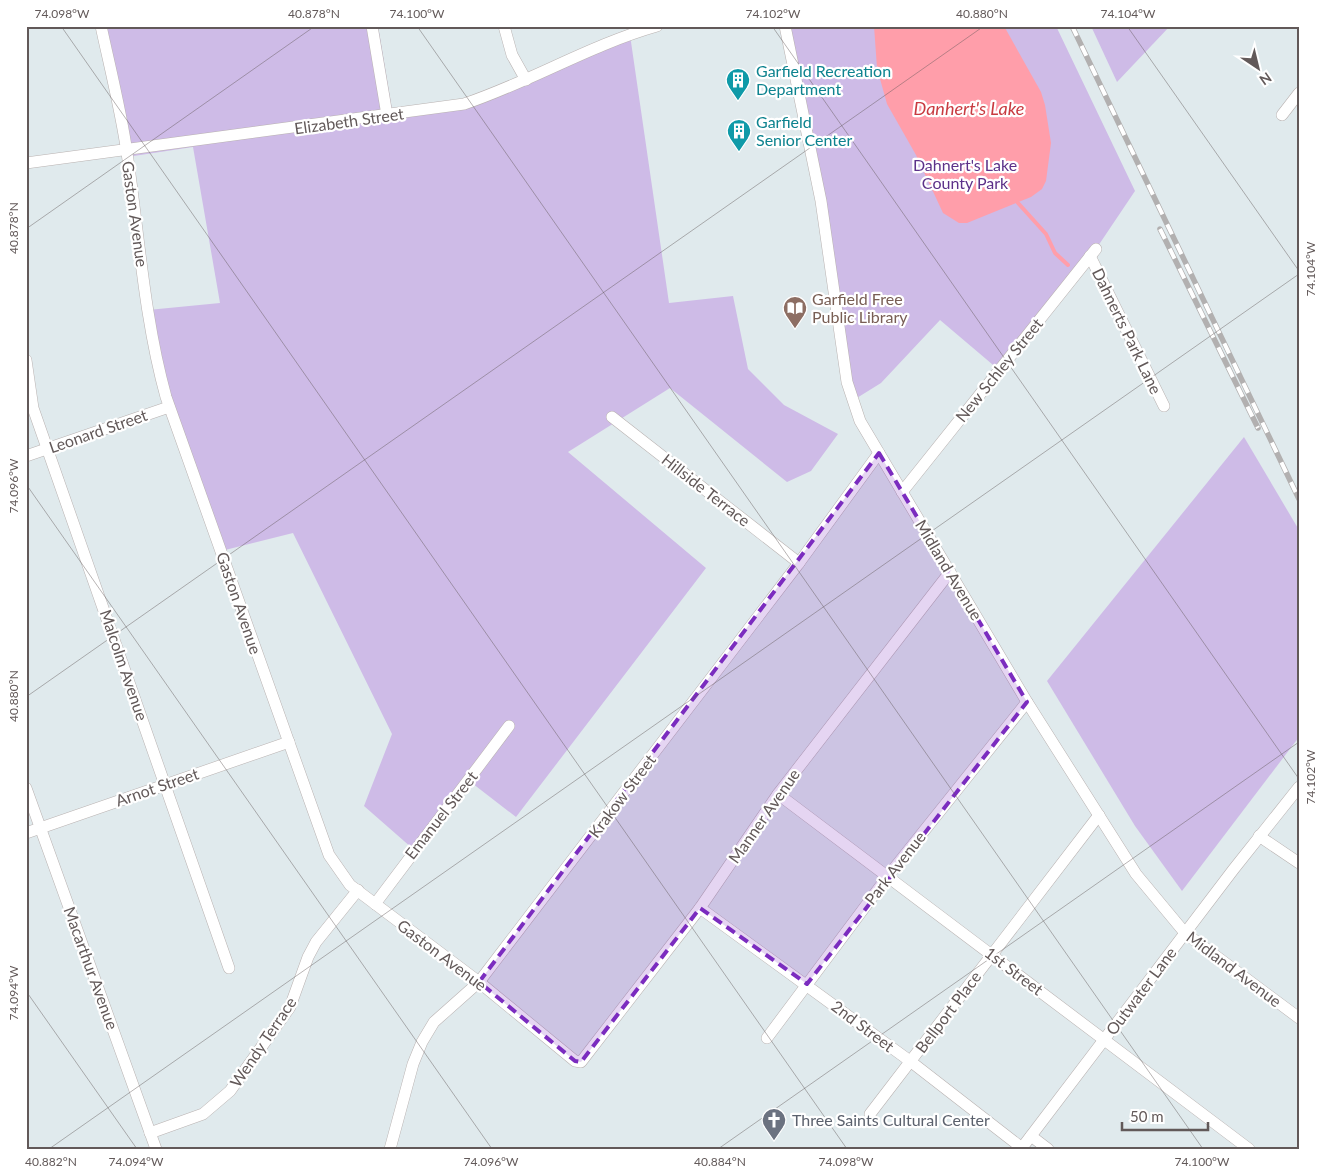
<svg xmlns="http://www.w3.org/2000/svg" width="1325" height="1175" font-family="Lato,sans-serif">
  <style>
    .green { fill: #cebbe7 }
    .water { fill: #ff9eaa }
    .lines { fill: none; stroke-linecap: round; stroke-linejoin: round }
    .stream { stroke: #ff9eaa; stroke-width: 4 }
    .minor-casing { stroke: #b9b2b1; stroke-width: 12 }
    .minor { stroke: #fff; stroke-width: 11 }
    .rail-casing { stroke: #b2b0b0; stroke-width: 5.5 }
    .rail { stroke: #fff; stroke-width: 4; stroke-dasharray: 11; stroke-linecap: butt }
    .marked { fill: #7b2cbf; fill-opacity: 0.2; stroke: #7b2cbf; stroke-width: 4; stroke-dasharray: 10 6; stroke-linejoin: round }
    .ticks { fill: none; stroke: #625959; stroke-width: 1; stroke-opacity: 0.45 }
    .labels { text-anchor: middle; stroke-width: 4.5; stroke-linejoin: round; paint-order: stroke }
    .culture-label { font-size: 16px; fill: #0d838f; stroke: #fff; text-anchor: start }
    .street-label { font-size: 16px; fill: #625959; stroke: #fff }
    .park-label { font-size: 16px; fill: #5c3189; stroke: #fff }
    .education-label { font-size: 16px; fill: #785e54; stroke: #fff; text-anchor: start }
    .worship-label { font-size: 16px; fill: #5b616d; stroke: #fff; text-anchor: start }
    .water-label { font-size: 18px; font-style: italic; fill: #c83b41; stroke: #fff }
    .neatline { fill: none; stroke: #625959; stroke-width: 2 }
    .ticks-label { font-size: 12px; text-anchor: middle; fill: #625959 }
  </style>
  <rect width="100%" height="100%" fill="#e0eaed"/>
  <g class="green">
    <polygon points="105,26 378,26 393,116 472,103 630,35 669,303 733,296 748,369 784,405 838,434 811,471 787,482 670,388 568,452 706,568 516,817 468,780 412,848 364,806 392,734 293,533 221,551 161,378 148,310 220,303 193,147 127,157"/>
    <polygon points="785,26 1056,26 1135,191 1096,249 999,370 940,320 881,383 852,401"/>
    <polygon points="1091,26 1170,26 1117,82"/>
    <polygon points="1244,437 1299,530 1299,737 1182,891 1135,826 1047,681"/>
  </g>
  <polygon class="water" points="874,26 1004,26 1041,92 1045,105 1051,143 1046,181 1042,189 1031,197 967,223 959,223 943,213 916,155 887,104 877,68"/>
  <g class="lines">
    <polyline class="stream" points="1018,203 1046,234 1055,253 1068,265"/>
    <g class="minor-casing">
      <g id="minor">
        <path d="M101,26C110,68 121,111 127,153C139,234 144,318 166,397L329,855L350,885L479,982L575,1061L581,1062L700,908L778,794L950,572"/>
        <polyline points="372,26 387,115"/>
        <polyline points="504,26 512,55 526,80"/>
        <polyline points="785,26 821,201 847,382 860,421 1027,702 1136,874 1185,933 1299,1018"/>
        <polyline points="1282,115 1299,93"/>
        <path d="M26,163L464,104C530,82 590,45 657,26"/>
        <polyline points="1090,256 1164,406"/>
        <polyline points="26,360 33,408 229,968"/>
        <polyline points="612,417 799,563"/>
        <polyline points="26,456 169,407"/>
        <polyline points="902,492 1096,249"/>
        <polyline points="26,788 156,1149"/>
        <polyline points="778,794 1249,1149"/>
        <polyline points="26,833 289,742"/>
        <polyline points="1259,836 1299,863"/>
        <polyline points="375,904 509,726"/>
        <polyline points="700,908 910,1061 1022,1148"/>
        <polyline points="767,1038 888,876 1027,702"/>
        <polyline points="870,1114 1099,815"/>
        <polyline points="150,1133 203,1114 230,1091 290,1007 308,957 316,942 358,890"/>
        <polyline points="1031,1136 1048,1149"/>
        <polyline points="390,1149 413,1064 422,1042 434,1022 479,982 799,563 879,453"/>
        <polyline points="1021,1149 1233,870 1299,787"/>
      </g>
    </g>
    <use href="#minor" class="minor"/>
    <g class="rail-casing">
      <g id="rail">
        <polyline points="1072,26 1299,499"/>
        <polyline points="1160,229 1258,428"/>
      </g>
    </g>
    <use href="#rail" class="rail"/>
  </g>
  <path class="marked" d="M879,453L1027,702L807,984L700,908L581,1062L575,1061L479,982Z"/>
  <path class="ticks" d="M61,26L847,1149M417,26L1203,1149M772,26L1299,779M1127,26L1299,271M26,229L315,26M26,484L492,1149M26,697L984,26M26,991L137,1149M49,1149L1299,274M718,1149L1299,742"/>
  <defs>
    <g id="building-pin" transform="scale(1.25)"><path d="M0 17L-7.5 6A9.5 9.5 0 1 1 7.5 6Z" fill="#0f9aa8" stroke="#fff"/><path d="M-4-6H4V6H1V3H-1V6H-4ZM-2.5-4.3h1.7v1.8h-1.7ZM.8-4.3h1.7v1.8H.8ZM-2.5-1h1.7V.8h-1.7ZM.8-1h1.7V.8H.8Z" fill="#fff"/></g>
    <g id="library-pin" transform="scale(1.25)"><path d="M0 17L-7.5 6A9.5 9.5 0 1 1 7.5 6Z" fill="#8d6e63" stroke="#fff"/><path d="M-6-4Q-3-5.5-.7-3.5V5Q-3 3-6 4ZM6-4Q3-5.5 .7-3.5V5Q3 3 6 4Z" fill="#fff"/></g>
    <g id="church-pin" transform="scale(1.25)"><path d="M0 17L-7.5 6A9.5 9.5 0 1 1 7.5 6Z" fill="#6b7280" stroke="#fff"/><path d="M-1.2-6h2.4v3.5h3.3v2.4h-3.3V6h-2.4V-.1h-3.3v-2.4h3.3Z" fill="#fff"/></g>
  </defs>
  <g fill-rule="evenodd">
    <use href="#building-pin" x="738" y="80"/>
    <use href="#building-pin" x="739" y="131"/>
    <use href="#library-pin" x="795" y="308"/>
    <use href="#church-pin" x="774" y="1120"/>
  </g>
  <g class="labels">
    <g class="culture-label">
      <text x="756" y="77">Garfield Recreation<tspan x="756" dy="18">Department</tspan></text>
      <text x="756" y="128">Garfield<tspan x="756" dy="18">Senior Center</tspan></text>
    </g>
    <g class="street-label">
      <text transform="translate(349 121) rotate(-8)" y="6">Elizabeth Street</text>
      <text transform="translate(135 214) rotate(82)" y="6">Gaston Avenue</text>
      <text transform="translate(1127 331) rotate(64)" y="6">Dahnerts Park Lane</text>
      <text transform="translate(999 370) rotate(-51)" y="6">New Schley Street</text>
      <text transform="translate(98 431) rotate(-19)" y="6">Leonard Street</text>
      <text transform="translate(706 490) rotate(38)" y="6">Hillside Terrace</text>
      <text transform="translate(949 570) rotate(59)" y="6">Midland Avenue</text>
      <text transform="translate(239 603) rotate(71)" y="6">Gaston Avenue</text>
      <text transform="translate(124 665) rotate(71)" y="6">Malcolm Avenue</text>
      <text transform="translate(157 787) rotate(-19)" y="6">Arnot Street</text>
      <text transform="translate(622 796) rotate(-53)" y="6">Krakow Street</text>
      <text transform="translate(441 815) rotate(-52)" y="6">Emanuel Street</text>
      <text transform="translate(764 816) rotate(-55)" y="6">Manner Avenue</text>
      <text transform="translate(895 868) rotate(-52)" y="6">Park Avenue</text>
      <text transform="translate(442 955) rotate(37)" y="6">Gaston Avenue</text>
      <text transform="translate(91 968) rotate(70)" y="6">Macarthur Avenue</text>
      <text transform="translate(1234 969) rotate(37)" y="6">Midland Avenue</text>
      <text transform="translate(1014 971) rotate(37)" y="6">1st Street</text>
      <text transform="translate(1141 991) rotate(-53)" y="6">Outwater Lane</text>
      <text transform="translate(948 1012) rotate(-53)" y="6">Bellport Place</text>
      <text transform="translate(863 1026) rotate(37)" y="6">2nd Street</text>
      <text transform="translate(263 1042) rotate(-56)" y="6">Wendy Terrace</text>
    </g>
    <g class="park-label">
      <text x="965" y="171">Dahnert's Lake<tspan x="965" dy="18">County Park</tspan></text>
    </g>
    <g class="education-label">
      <text x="812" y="305">Garfield Free<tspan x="812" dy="18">Public Library</tspan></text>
    </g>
    <g class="worship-label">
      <text x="792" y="1126">Three Saints Cultural Center</text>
    </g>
    <g class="water-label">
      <text x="969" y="115">Danhert's Lake</text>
    </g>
  </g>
  <rect width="1325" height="1175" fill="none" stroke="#ffffff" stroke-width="55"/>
  <g transform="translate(1258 68) rotate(145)" stroke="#ffffff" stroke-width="4" paint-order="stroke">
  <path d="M0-4L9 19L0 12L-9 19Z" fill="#625959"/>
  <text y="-8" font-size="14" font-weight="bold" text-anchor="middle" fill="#625959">N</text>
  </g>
  <path d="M1122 1122v8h86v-8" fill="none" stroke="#625959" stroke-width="2.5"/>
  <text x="1130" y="1122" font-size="15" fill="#625959" stroke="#ffffff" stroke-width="4" paint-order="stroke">50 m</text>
  <rect x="28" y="28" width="1270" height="1120" class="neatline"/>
  <g class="ticks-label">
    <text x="62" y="18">74.098°W</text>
    <text x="314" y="18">40.878°N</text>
    <text x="417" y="18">74.100°W</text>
    <text x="773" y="18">74.102°W</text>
    <text x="982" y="18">40.880°N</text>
    <text x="1128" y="18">74.104°W</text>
    <text transform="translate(14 228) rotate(-90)" y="4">40.878°N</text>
    <text transform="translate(1311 269) rotate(-90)" y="4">74.104°W</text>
    <text transform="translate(14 486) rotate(-90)" y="4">74.096°W</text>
    <text transform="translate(14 696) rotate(-90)" y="4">40.880°N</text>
    <text transform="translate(1311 777) rotate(-90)" y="4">74.102°W</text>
    <text transform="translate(14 993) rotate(-90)" y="4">74.094°W</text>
    <text x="51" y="1166">40.882°N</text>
    <text x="136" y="1166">74.094°W</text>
    <text x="491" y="1166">74.096°W</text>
    <text x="720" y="1166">40.884°N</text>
    <text x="846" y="1166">74.098°W</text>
    <text x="1202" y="1166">74.100°W</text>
  </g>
</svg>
